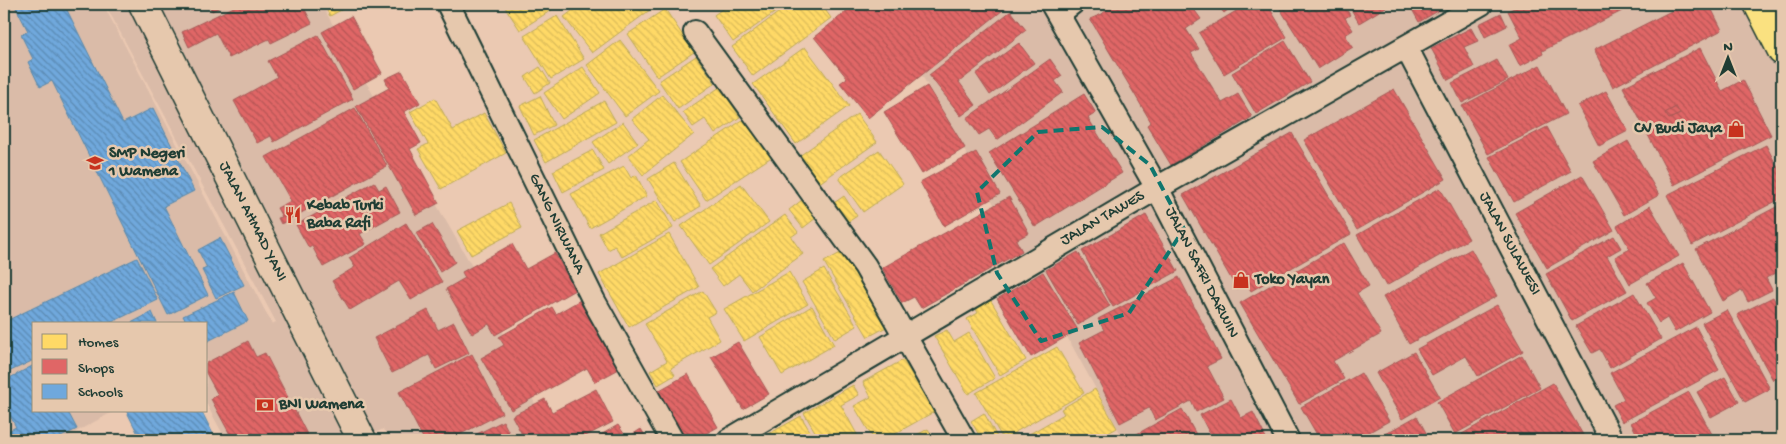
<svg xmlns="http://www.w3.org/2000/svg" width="1786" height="444" font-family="'Gochi Hand',sans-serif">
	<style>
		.built { fill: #dabba8 }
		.homes { fill: url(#homes-back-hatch); stroke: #bcaa57 }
		.shops { fill: url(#shops-back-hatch); stroke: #a65a57; fill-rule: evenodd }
		.schools { fill: url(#schools-back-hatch); stroke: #5788aa }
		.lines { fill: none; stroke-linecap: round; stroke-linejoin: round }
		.lane-casing { stroke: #1f3d34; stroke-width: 15 }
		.street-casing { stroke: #1f3d34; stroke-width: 26 }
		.secondary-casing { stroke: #1f3d34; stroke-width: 31 }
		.highway-casing { stroke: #1f3d34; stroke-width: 31 }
		.lane { stroke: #e6c8ad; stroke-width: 11 }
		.street { stroke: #e6c8ad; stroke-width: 22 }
		.secondary { stroke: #e6c8ad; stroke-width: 28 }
		.highway { stroke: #fae180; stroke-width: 28 }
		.marked { fill: none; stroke: #0f766e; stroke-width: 4; stroke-dasharray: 10 6; stroke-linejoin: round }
		.labels { text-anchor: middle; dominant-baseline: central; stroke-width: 5; stroke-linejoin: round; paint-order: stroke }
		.poi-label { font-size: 16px; font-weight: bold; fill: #1f3d34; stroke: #e6c8ad; text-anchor: start }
		.street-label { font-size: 16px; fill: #1f3d34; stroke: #e6c8ad }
	</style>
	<defs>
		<pattern id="homes-back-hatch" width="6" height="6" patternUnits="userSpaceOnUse" patternTransform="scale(1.25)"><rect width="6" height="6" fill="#ffd966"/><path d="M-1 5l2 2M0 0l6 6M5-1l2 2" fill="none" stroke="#dabb59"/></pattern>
		<pattern id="shops-back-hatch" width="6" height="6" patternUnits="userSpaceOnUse" patternTransform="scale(1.25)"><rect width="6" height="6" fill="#e06666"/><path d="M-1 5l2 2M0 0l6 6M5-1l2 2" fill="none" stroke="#b55555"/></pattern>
		<pattern id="schools-back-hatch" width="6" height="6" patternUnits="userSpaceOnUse" patternTransform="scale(1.25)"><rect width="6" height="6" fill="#6fa8dc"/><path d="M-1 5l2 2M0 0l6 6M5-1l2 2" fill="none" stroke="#5b8ab3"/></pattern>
	</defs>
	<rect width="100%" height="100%" fill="#ebc9b2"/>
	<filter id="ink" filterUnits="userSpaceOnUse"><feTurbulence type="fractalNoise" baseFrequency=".02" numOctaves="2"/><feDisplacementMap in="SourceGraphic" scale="10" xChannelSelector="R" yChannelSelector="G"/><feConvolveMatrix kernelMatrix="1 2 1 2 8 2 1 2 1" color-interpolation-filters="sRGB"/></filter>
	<g filter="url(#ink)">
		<g class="built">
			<path d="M4 4H103L272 324 276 322 105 4H321L481 282 551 440H389L383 429 361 440H226L206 403V323H34V410H116L61 440H4Z"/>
			<path d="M877 4H1746L1782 71V440H1124L957 137 904 44Z"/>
		</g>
		<g class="homes">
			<path d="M323 4H352L330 16Z"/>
			<path d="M503 4H561L520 30Z"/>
			<path d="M581 4H658L592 53 564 17Z"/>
			<path d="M729 4H787L733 42 714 15Z"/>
			<path d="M790 4H821L831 18 753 76 732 47Z"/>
			<path d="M665 9 694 52 657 77 628 34Z"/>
			<path d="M557 16 584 59 551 79 524 36Z"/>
			<path d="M620 40 659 91 625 116 587 65Z"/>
			<path d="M805 47 849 106 796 144 753 84Z"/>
			<path d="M696 56 715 83 678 109 659 81Z"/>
			<path d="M540 67 550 83 535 93 525 77Z"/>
			<path d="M583 67 600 93 562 119 544 93Z"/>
			<path d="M720 87 740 117 715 134 705 119 693 127 683 112Z"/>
			<path d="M662 95 694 134 643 175 628 156 649 139 632 119Z"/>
			<path d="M540 96 554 125 534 135 520 106Z"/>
			<path d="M435 98 453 130 484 113 506 153 441 189 418 149 428 144 410 112Z"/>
			<path d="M604 101 616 122 546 162 534 140Z"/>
			<path d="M857 114 877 142 818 184 798 157Z"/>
			<path d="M747 117 773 156 706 200 680 162Z"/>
			<path d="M623 122 638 143 608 164 593 142Z"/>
			<path d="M593 150 604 170 563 192 553 171Z"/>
			<path d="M879 150 903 184 863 212 839 178Z"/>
			<path d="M674 163 701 206 675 222 648 179Z"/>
			<path d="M624 166 631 178 636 175 647 196 590 228 571 194Z"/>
			<path d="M741 184 769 222 709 265 681 226Z"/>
			<path d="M844 196 857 216 845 224 831 205Z"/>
			<path d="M657 200 673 228 622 257 615 246 608 250 599 233Z"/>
			<path d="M802 200 816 218 803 228 789 210Z"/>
			<path d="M509 203 522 228 471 255 457 231Z"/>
			<path d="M785 215 798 232 791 237 803 254 752 291 739 274 723 286 710 269Z"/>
			<path d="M669 234 699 287 629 327 599 274Z"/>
			<path d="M846 250 890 325 868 337 824 262Z"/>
			<path d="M824 269 857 326 835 339 802 282Z"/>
			<path d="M789 272 808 304 744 341 724 309Z"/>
			<path d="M703 291 716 312 707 317 720 340 671 368 675 375 658 385 650 371 667 361 645 324Z"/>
			<path d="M990 299 1026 360 1000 375 967 319 978 313 975 307Z"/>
			<path d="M812 306 834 345 782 375 760 337Z"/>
			<path d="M947 330 954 342 969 333 995 378 968 394 934 336Z"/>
			<path d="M1057 347 1084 393 1003 439 976 393Z"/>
			<path d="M903 360 925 397 930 395 939 409 884 440H874L854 406 871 397 863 382Z"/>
			<path d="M853 385 859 395 841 405 860 440H820L804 413Z"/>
			<path d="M1095 389 1117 428 1096 440H1019L1064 414 1061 409Z"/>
			<path d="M984 413 998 439 995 440H989L985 432 979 435 971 421Z"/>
			<path d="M801 416 815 440H758Z"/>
			<path d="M928 429 935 440H907Z"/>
		</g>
		<g class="shops">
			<path d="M208 4H226L212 11Z"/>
			<path d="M240 4H302L312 23 271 43 269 39 229 58 216 33 189 47 182 32Z"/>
			<path d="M856 4H1006L1008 6 868 118 840 83 847 78 814 37Z"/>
			<path d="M1114 4H1190L1201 19 1186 29 1199 49 1191 53 1222 103 1238 94 1252 117 1171 165 1147 125 1151 122 1090 19 1102 14Z"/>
			<path d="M1217 4H1235L1224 13Z"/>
			<path d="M1248 4H1267L1287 37 1224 74 1199 33Z"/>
			<path d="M1277 4H1304L1309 11 1321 4H1343L1350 15 1345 18 1353 30 1345 35 1353 47 1318 69Z"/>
			<path d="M1348 4H1391L1359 23Z"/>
			<path d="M1409 4H1450L1419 22Z"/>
			<path d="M1522 4H1636L1542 51 1543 54 1520 66 1509 45 1522 38 1508 11Z"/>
			<path d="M1685 4H1709L1722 30 1613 87 1594 50Z"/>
			<path d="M1011 11 1026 30 959 82 976 105 961 116 929 75Z"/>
			<path d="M1501 13 1507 26 1485 37 1479 24Z"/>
			<path d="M351 16 382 73 353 89 322 32Z"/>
			<path d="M1471 28 1478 41 1464 47 1474 67 1448 80 1431 48Z"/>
			<path d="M318 35 353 99 274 142 271 136 257 143 234 101 277 77 268 61Z"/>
			<path d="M1285 41 1310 82 1256 114 1232 73Z"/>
			<path d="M1019 43 1034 63 990 95 976 74Z"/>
			<path d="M1700 48 1722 91 1743 80 1771 135 1674 185 1623 87ZM1676 107 1680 114 1669 119 1665 113Z"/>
			<path d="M1050 59 1062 76 1055 81 1063 92 997 140 989 129 979 135 967 118Z"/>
			<path d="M1497 60 1508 80 1462 103 1452 83Z"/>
			<path d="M1540 65 1566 114 1488 154 1462 106Z"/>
			<path d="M402 71 420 103 404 112 421 143 410 149 439 203 416 215 356 106 389 88 385 79Z"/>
			<path d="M927 86 965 148 922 174 884 112Z"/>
			<path d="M1394 89 1446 179 1357 230 1304 140Z"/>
			<path d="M1606 91 1628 131 1599 146 1578 106Z"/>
			<path d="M1084 94 1096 113 1088 118 1122 173 1035 227 989 153Z"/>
			<path d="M1676 107 1680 114 1669 119 1665 113Z"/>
			<path d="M355 108 387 166 281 224 278 218 282 217 277 208 291 201 266 157Z"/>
			<path d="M1547 127 1571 171 1514 202 1489 157Z"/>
			<path d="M1292 133 1351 234 1251 291 1247 283 1237 289 1183 195Z"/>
			<path d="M1628 141 1659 195 1624 215 1593 161Z"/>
			<path d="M1766 145 1782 176V198L1692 245 1667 195Z"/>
			<path d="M976 152 1000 194 944 226 920 182Z"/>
			<path d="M1582 175 1614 230 1547 268 1515 213Z"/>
			<path d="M374 182 379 190 386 186 400 212 360 234 366 244 323 267 312 246 309 248 296 225Z"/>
			<path d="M1440 188 1469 239 1386 286 1357 235Z"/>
			<path d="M1009 197 1029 233 1016 240 1022 251 921 308 914 297 902 303 882 268Z"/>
			<path d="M1782 204V270L1766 278 1772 290 1748 302 1742 290 1723 301 1696 249Z"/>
			<path d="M1650 206 1679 256 1630 284 1615 257 1630 249 1617 226Z"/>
			<path d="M1146 215 1178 271 1113 307 1082 251Z"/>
			<path d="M406 223 442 282 411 300 399 281 350 310 332 281 355 267 349 258Z"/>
			<path d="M432 224 455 262 440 272 416 233Z"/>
			<path d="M1614 236 1621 248 1607 256 1627 291 1572 321 1546 274Z"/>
			<path d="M1344 243 1369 286 1357 293 1381 334 1333 361 1344 379 1299 404 1240 303Z"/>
			<path d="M512 244 526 269 555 253 575 290 495 335 489 324 472 334 446 289 465 278 462 272Z"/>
			<path d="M1471 249 1497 296 1409 344 1383 297Z"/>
			<path d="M1078 252 1110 306 1078 325 1046 270Z"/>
			<path d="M1683 263 1710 312 1675 332 1667 318 1659 323 1647 303 1656 298 1647 283Z"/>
			<path d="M1043 272 1078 330 1031 357 997 299Z"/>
			<path d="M1179 277 1221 359 1207 366 1224 398 1196 412 1191 401 1155 420 1149 408 1120 423 1079 343 1104 330 1098 319Z"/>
			<path d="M1634 293 1661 339 1610 368 1600 349 1592 353 1576 326Z"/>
			<path d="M1773 297 1782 314V375L1773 380 1737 315Z"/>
			<path d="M582 299 621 368 595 382 587 368 511 410 481 358 504 345 499 337 552 307 556 314Z"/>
			<path d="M1497 305 1523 351 1478 376 1466 356 1432 375 1417 349Z"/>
			<path d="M428 310 438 330 454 322 469 353 436 369 429 355 392 373 374 338Z"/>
			<path d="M1727 310 1770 389 1745 402 1702 323Z"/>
			<path d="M1696 327 1719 370 1622 422 1613 405 1624 399 1610 373Z"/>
			<path d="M248 341 256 357 265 353 310 440H233L211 399 218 395 206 373V363Z"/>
			<path d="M738 342 769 394 743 409 711 357Z"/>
			<path d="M1414 352 1440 397 1402 419 1376 373Z"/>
			<path d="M472 354 502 413 449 440H424L399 392Z"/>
			<path d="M1522 355 1540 388 1455 434 1437 402Z"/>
			<path d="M1361 373 1389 421 1355 440H1320L1301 407Z"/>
			<path d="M688 374 718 427 694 440H685L658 391Z"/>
			<path d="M1725 377 1739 402 1711 417 1697 392Z"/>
			<path d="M1553 383 1586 440H1466L1462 434Z"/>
			<path d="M596 389 613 422 578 440H525L512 416 545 399 552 412Z"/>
			<path d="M1689 392 1713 436 1704 440H1640L1631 423Z"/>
			<path d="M1231 399 1241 418 1253 412 1267 440H1213L1200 415Z"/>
			<path d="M1182 409 1199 440H1126Z"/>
			<path d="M1417 416 1430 440H1374Z"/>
			<path d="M503 421 513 440H465Z"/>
			<path d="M618 425 627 438 641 429 648 440H592Z"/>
		</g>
		<g class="schools">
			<path d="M14 4H64L123 123 153 108 194 191 164 206 208 295 168 315 52 81 40 87 28 62 33 59 21 35 28 31Z"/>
			<path d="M220 238 244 285 216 298 202 270 207 268 198 250Z"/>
			<path d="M137 258 158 300 110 323H34V360L4 374V322Z"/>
			<path d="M234 292 248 321 206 342V323H187L183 316Z"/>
			<path d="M152 312 157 323H131Z"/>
			<path d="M34 365V410H67L77 429 55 440H7L4 433 16 427 4 404V381Z"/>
			<path d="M126 410H201L216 440H141Z"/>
		</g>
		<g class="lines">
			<g class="lane-casing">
				<path id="lane" d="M1061 19 1080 4"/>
			</g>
			<g class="street-casing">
				<g id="street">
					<path d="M448 4 594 301 672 440"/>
					<path d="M1052 4 1157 188 1288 440"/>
					<path d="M695 32 865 266 964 440"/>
					<path d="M1406 47 1612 440"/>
					<path d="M729 440 1157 188 1481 4"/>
				</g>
			</g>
			<g class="secondary-casing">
				<path id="secondary" d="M143 4 362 440"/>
			</g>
			<g class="highway-casing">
				<path id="highway" d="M1758 4 1782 51"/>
			</g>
			<use href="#lane" class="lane"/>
			<use href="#street" class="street"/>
			<use href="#secondary" class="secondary"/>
			<use href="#highway" class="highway"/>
		</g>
	</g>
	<path class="marked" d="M1102 127 1150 165 1184 229 1129 313 1041 341 997 273 977 192 1038 132Z"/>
	<defs>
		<g id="shop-bare" transform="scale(1.35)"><path d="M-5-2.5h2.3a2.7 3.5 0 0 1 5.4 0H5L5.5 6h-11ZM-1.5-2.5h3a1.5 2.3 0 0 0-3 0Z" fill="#c8321e" stroke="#e6c8ad" stroke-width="2.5" paint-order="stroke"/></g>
		<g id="school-bare" transform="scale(1.35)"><path d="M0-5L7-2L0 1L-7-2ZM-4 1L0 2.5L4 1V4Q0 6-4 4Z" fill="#c8321e" stroke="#e6c8ad" stroke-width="2.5" paint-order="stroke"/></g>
		<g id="restaurant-bare" transform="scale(1.35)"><path d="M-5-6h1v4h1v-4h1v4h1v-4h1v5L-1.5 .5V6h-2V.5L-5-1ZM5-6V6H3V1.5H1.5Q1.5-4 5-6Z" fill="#c8321e" stroke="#e6c8ad" stroke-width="2.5" paint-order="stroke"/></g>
		<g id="bank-bare" transform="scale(1.35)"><path d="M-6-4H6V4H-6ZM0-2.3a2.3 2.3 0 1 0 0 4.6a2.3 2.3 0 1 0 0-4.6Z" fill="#c8321e" stroke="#e6c8ad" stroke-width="2.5" paint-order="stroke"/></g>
	</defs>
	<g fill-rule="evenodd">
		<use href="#shop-bare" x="1736" y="129"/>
		<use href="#school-bare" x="95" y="163"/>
		<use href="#restaurant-bare" x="293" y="215"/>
		<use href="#shop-bare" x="1241" y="280"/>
		<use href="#bank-bare" x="265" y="405"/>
	</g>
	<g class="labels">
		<g class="poi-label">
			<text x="1722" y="129" text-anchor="end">CV Budi Jaya</text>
			<text x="109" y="154">SMP Negeri<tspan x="109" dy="18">1 Wamena</tspan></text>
			<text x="307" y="206">Kebab Turki<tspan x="307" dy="18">Baba Rafi</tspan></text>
			<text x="1255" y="280">Toko Yayan</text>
			<text x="279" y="405">BNI Wamena</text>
		</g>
		<g class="street-label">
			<text transform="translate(1103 219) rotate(-30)">JALAN TAWES</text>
			<text transform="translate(252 222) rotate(63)">JALAN AHMAD YANI</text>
			<text transform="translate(556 224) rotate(64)">GANG NIRWANA</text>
			<text transform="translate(1509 244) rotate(62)">JALAN SULAWESI</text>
			<text transform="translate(1201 273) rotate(63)">JALAN SAFRI DARWIN</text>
		</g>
	</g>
	<rect width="1786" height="444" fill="none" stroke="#e6c8ad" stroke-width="20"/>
	<rect x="10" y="10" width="1766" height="424" fill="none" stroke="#1f3d34" stroke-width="2" filter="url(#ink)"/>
	<rect x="32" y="322" width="175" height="90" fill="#e6c8ad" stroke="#96907d"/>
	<rect x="42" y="334" width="25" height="15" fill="#ffd966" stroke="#96907d"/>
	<text x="78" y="346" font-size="15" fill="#1f3d34">Homes</text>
	<rect x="42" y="359" width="25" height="15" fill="#e06666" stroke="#96907d"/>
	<text x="78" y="372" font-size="15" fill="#1f3d34">Shops</text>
	<rect x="42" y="384" width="25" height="15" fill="#6fa8dc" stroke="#96907d"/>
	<text x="78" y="396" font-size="15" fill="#1f3d34">Schools</text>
	<g transform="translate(1728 58)" stroke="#e6c8ad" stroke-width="4" paint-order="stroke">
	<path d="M0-4L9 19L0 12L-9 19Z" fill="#1f3d34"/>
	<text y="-8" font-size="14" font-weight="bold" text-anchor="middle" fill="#1f3d34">N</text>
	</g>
</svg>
